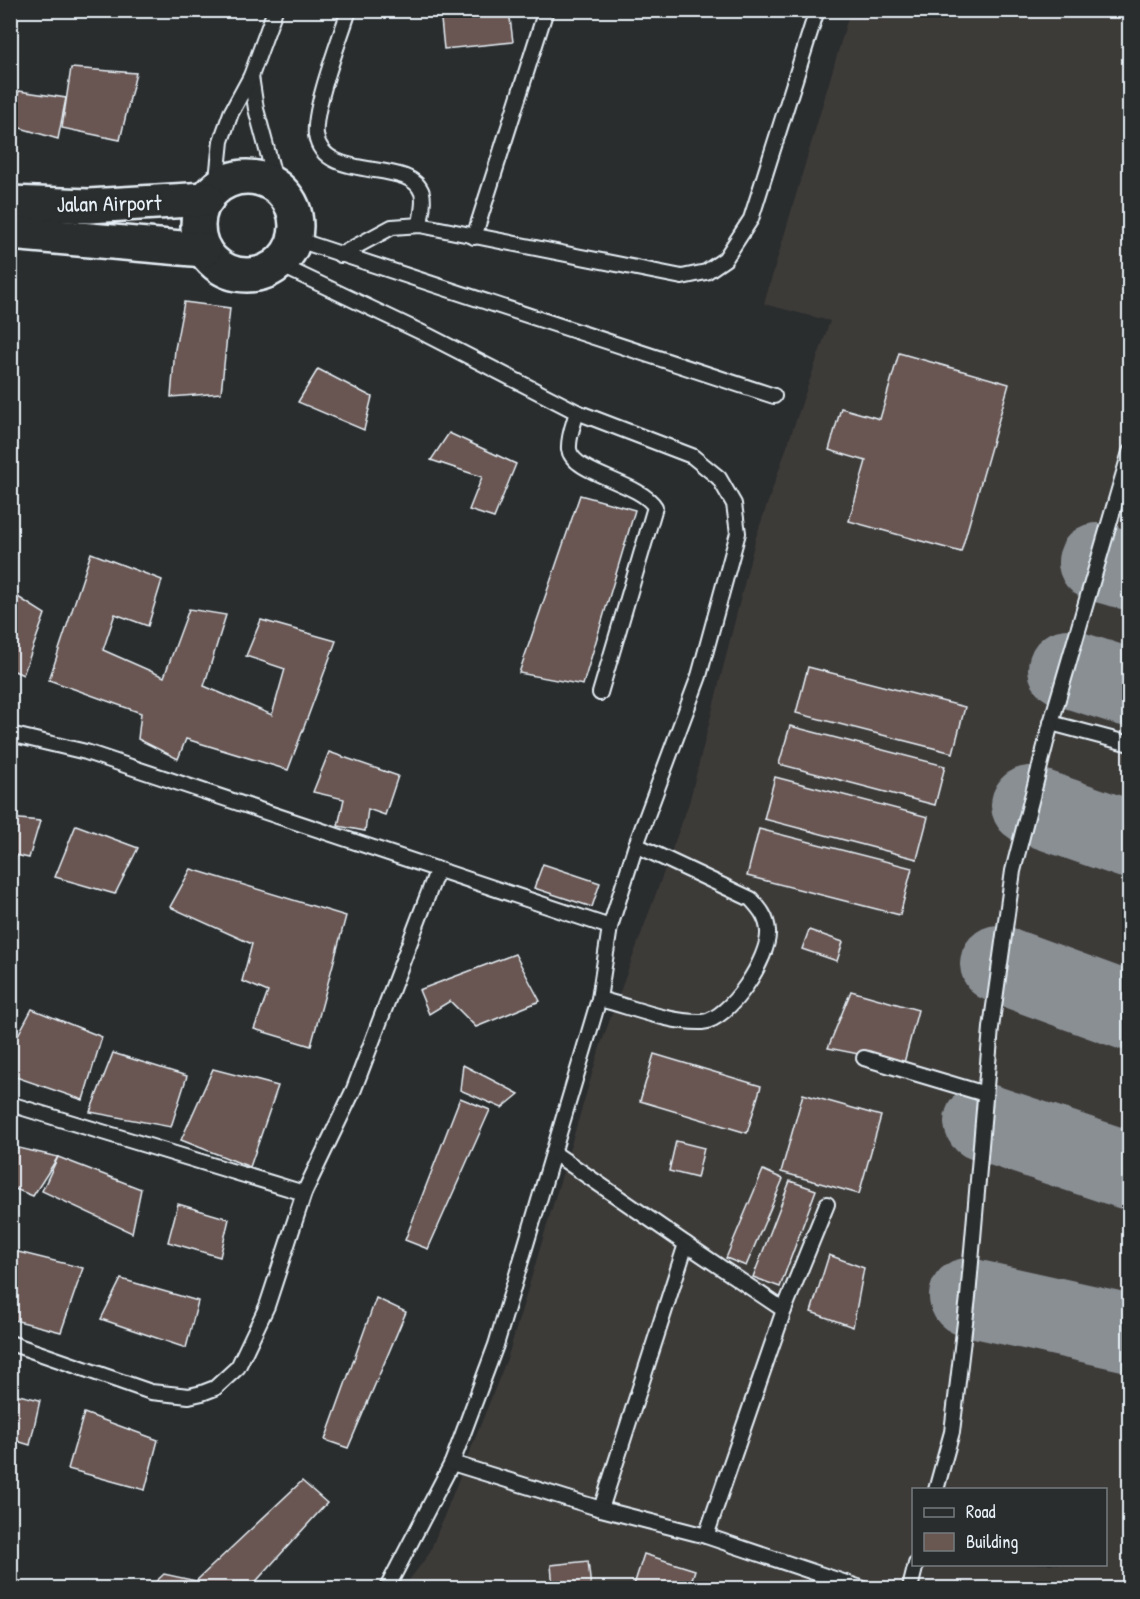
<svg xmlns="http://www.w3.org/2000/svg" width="1140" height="1599" font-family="'Patrick Hand',sans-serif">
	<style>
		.built { fill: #3d3a39; fill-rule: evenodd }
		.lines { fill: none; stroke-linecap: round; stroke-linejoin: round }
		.taxiway { stroke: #898f93; stroke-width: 78 }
		.building { fill: #695752; stroke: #e8f1f8; stroke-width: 1.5 }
		.service-casing { stroke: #e8f1f8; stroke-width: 18 }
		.tertiary-casing { stroke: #e8f1f8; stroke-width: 38 }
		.service { stroke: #2a2d2e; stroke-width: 14 }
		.tertiary { stroke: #2a2d2e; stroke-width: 33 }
		.labels { text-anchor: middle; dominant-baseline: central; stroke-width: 5; stroke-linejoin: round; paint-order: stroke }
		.street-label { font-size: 22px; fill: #e8f1f8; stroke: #2a2d2e }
	</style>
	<rect width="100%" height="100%" fill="#2a2d2e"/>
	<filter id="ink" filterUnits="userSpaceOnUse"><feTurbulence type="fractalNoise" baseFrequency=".0167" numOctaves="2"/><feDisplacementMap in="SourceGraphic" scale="12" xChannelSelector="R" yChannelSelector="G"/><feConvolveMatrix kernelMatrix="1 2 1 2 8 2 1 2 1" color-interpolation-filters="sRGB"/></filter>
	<g filter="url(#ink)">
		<path class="built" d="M850 11H1129V1588H403L429 1554 508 1356 601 1044 689 803 756 537 830 321 764 304ZM914 1490H1106V1564H914Z"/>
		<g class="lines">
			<g class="taxiway">
				<path d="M1097 562 1130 571"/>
				<path d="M1067 668 1130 688"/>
				<path d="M1030 805 1130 840"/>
				<path d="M999 964 1130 1012"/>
				<path d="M983 1122 1130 1171"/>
				<path d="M968 1297 1130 1333"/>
			</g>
		</g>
		<g class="building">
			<path d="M440 10H509L513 42 444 49Z"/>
			<path d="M71 68 136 73 120 140 62 128Z"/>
			<path d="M19 91 66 98 58 139 10 125V113Z"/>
			<path d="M184 302 230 308 221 393 171 397 175 349Z"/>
			<path d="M899 353 1009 384 961 552 849 521 866 461 829 450 841 408 880 419Z"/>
			<path d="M318 369 372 397 364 430 298 402Z"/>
			<path d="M449 433 516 464 494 518 469 510 482 477 431 460Z"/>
			<path d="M580 495 635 510 583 685 519 673Z"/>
			<path d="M91 553 162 580 148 626 115 614 103 650 164 677 189 609 226 615 204 686 272 715 285 669 246 656 261 620 336 641 288 770 186 739 178 759 138 739 141 713 49 680Z"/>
			<path d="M10 592 45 614 23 675 10 669Z"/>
			<path d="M808 667 965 707 953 753 796 713Z"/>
			<path d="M790 726 945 766 935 805 779 764Z"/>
			<path d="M329 752 398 776 385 815 368 809 365 831 338 826 344 799 313 792Z"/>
			<path d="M775 777 928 817 917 859 764 819Z"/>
			<path d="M10 818 40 821 29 858 10 854Z"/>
			<path d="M76 825 138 848 115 894 55 877Z"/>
			<path d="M759 829 912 868 900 915 747 876Z"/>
			<path d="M543 864 600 883 592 907 534 888Z"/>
			<path d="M191 869 346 916 311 1046 254 1029 268 992 242 981 252 944 170 907Z"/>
			<path d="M809 930 843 942 837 961 802 949Z"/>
			<path d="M515 954 540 1001 476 1027 450 1001 429 1014 419 990Z"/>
			<path d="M851 991 918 1010 904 1063 828 1048Z"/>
			<path d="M32 1009 102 1037 83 1100 10 1075V1050Z"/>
			<path d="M113 1053 187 1076 171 1127 90 1112Z"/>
			<path d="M654 1054 761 1086 747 1133 640 1101Z"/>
			<path d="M463 1065 519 1094 502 1108 460 1090Z"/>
			<path d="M213 1069 278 1086 250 1167 181 1140Z"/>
			<path d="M803 1094 881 1116 859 1194 781 1172Z"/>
			<path d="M460 1098 490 1110 428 1249 405 1240Z"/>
			<path d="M676 1141 704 1148 697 1178 669 1171Z"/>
			<path d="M10 1146 58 1157 33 1196 10 1187Z"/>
			<path d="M58 1157 141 1189 132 1233 42 1191Z"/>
			<path d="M763 1170 783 1179 746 1266 726 1258Z"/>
			<path d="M790 1181 816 1190 780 1287 753 1277Z"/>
			<path d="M178 1204 229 1219 220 1257 168 1242Z"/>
			<path d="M10 1250 83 1268 61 1332 10 1319Z"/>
			<path d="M829 1255 864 1268 853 1327 811 1312Z"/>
			<path d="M121 1279 198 1301 186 1348 101 1319Z"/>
			<path d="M376 1298 406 1312 348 1448 325 1440Z"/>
			<path d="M10 1393 40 1400 30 1445 10 1439Z"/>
			<path d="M84 1413 158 1440 145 1490 68 1469Z"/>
			<path d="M302 1481 327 1503 250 1588H149L164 1574 196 1581Z"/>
			<path d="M644 1554 695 1570 689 1588H633Z"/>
			<path d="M588 1561 591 1588H553L551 1565Z"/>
		</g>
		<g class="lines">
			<g class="service-casing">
				<g id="service">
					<path d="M349 10C340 39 313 108 316 135 323 184 411 157 422 193 425 202 421 215 420 225"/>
					<path d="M251 76 256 109 277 187"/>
					<path d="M216 189 221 141 231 113 251 76 275 10"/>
					<path d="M474 237 546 10"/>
					<path d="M295 239 774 396"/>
					<path d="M340 255 392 227 420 225 682 277 706 272 725 259 751 219 817 10"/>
					<path d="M278 264 427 335 577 412 692 456 719 478 734 504 738 533 699 676 636 845 610 927 599 999 496 1345 452 1463 387 1588"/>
					<path d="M577 412C574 423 568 437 569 449 572 474 640 482 655 507L600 693"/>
					<path d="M1130 452 1051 723 1130 744"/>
					<path d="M10 734 86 752 610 927"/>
					<path d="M599 999C632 1007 668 1023 702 1022 730 1020 770 957 768 931 767 917 760 909 751 899L636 845"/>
					<path d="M864 1058 985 1094"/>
					<path d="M10 1104 304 1193"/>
					<path d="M554 1153 686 1244 601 1509"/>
					<path d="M686 1244 784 1310 706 1536"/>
					<path d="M784 1310 827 1204"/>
					<path d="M10 1343 151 1392 189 1396 202 1393 215 1388 238 1367 267 1306 304 1193 354 1089 437 871"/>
					<path d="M452 1463 601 1509 706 1536 861 1588"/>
					<path d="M936 1490 952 1432 968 1297 991 1028 1013 871 1051 723"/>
					<path d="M910 1588 916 1564"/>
				</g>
			</g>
			<g class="tertiary-casing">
				<g id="tertiary">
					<circle cx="247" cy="226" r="49"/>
					<path d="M10 203 89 206 207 199"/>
					<path d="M10 233 204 250"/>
				</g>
			</g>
			<use href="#service" class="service"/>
			<use href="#tertiary" class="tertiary"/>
		</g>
	</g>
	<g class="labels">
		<g class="street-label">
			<text transform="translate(109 203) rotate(-1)">Jalan Airport</text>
		</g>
	</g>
	<rect width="1140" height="1599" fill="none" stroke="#2a2d2e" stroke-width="36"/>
	<rect x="18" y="18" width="1104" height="1563" fill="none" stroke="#e8f1f8" stroke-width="2" filter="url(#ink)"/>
	<rect x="912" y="1488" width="195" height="78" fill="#2a2d2e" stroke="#767b7f" stroke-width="1.5"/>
	<rect x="924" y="1508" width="30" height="9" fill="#2a2d2e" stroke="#767b7f" stroke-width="1.5"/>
	<text x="966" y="1518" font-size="18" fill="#e8f1f8">Road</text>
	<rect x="924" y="1533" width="30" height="18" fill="#695752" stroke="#767b7f" stroke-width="1.5"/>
	<text x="966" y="1548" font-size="18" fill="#e8f1f8">Building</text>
</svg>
